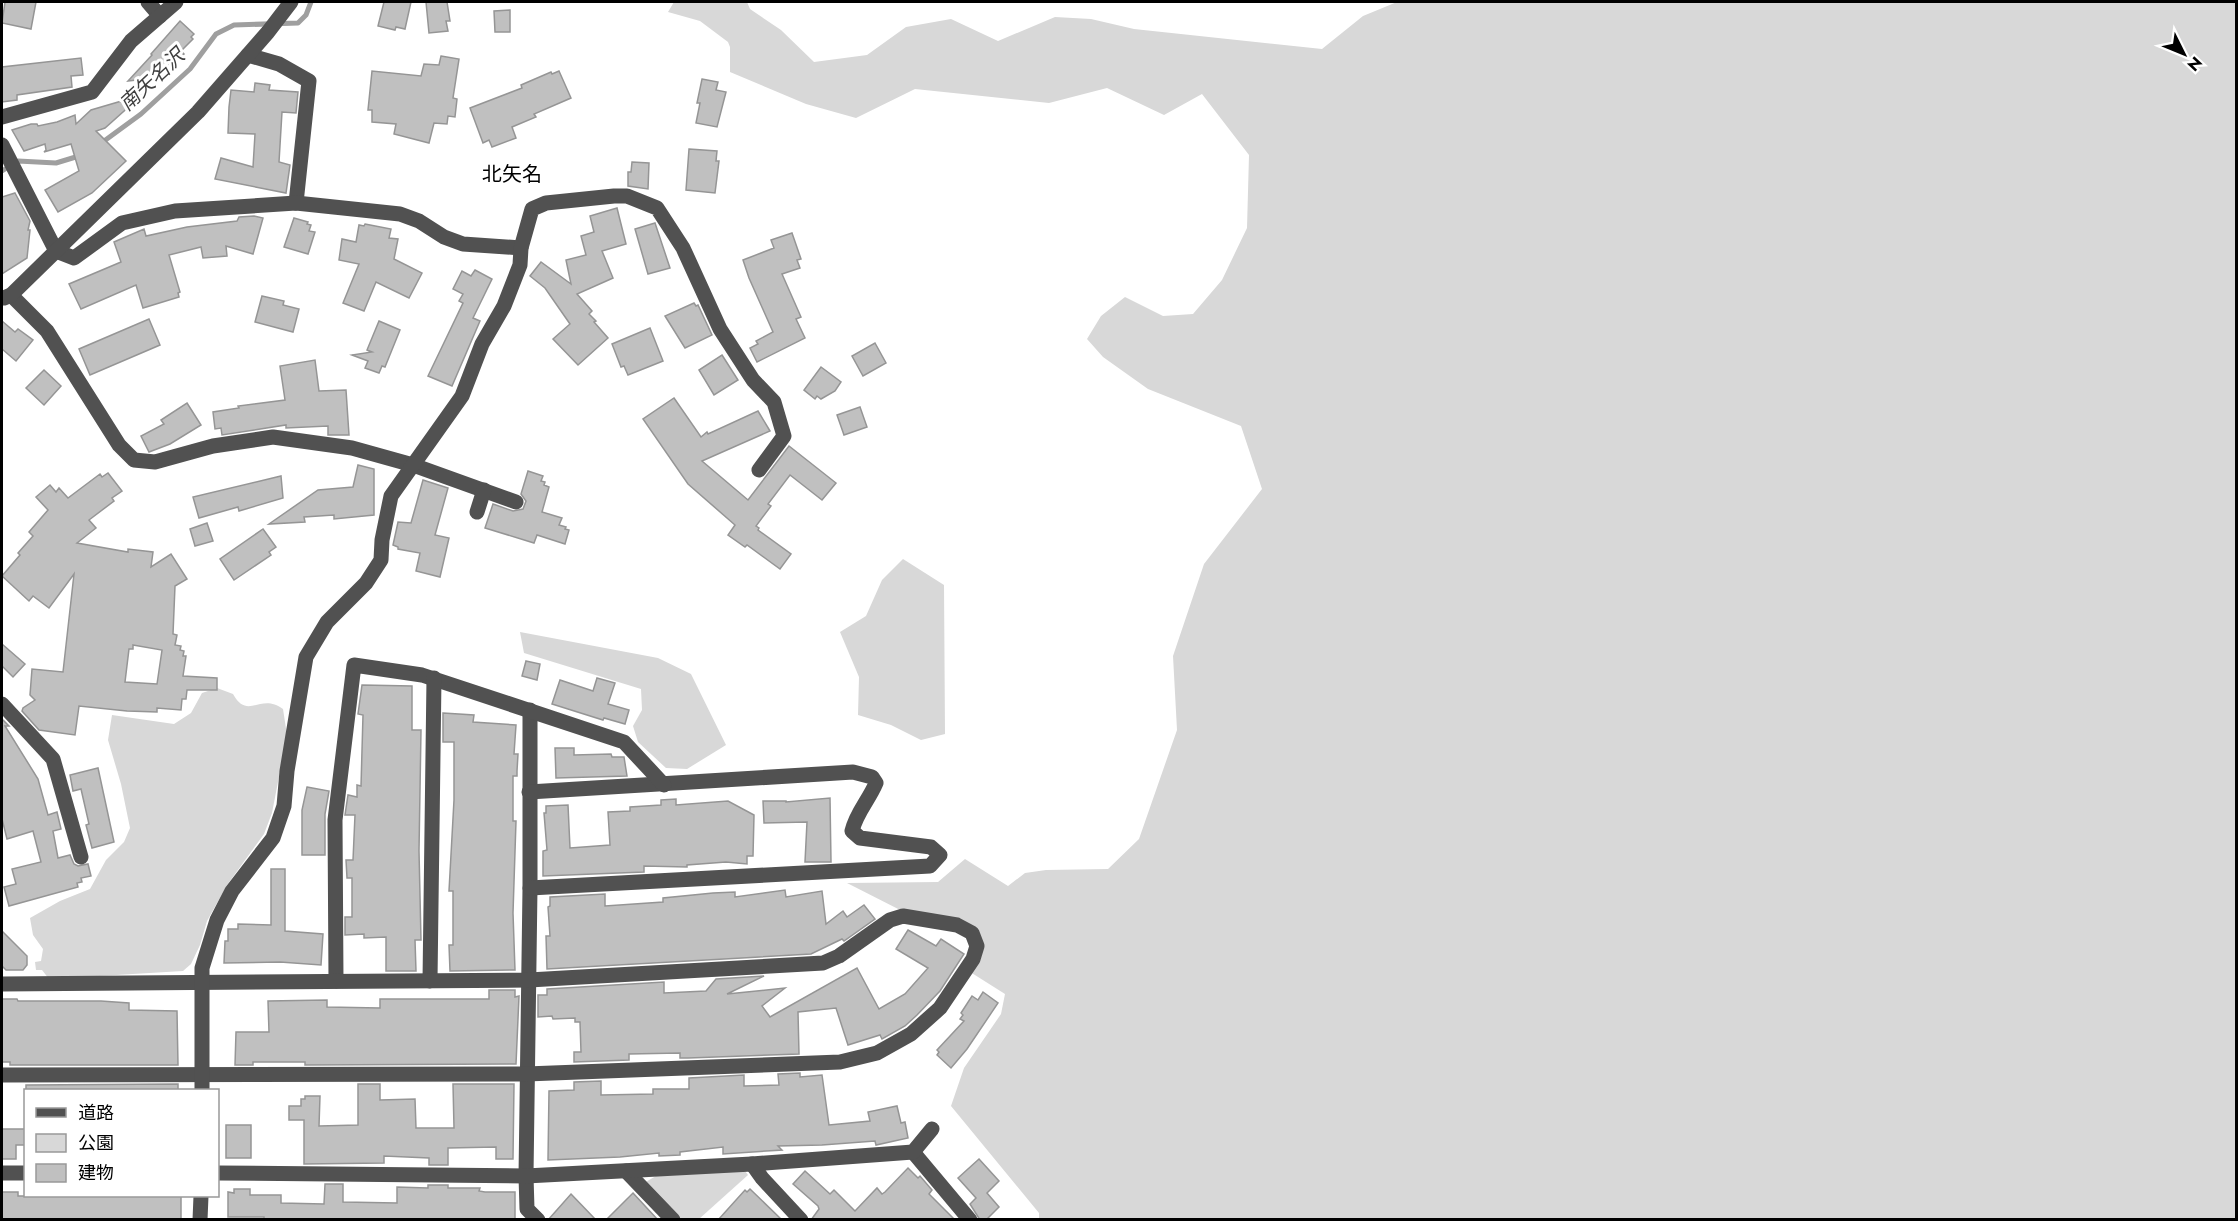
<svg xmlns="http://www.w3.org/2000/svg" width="2238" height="1221" font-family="Jost,'Noto Sans JP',sans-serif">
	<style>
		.green { fill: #d8d8d8 }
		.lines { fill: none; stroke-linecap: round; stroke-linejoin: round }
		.stream { stroke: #9f9f9f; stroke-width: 5 }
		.building { fill: #c0c0c0; stroke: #959595; stroke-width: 1.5; fill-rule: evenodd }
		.minor { stroke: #515151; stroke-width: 15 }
		.labels { text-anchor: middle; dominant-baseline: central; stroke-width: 6; stroke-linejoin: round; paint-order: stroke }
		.water-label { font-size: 20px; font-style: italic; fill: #404040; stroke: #fff }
		.neighbourhood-label { font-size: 20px; fill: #000; stroke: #fff }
	</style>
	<rect width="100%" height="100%" fill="#fff"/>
	<g class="green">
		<path d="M674 2H747L750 9 781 30 814 62 867 55 906 27 951 19 998 41 1055 17 1091 19 1134 29 1322 49 1363 16 1397 2H2236V1219H1039V1213L951 1106 964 1068 1001 1014 1005 994 967 970 972 936 908 914 847 883 938 882 965 859 1008 886 1025 873 1046 870 1108 869 1139 839 1177 730 1173 656 1204 564 1262 489 1241 426 1148 389 1103 357 1087 339 1101 316 1125 297 1163 316 1193 314 1222 280 1247 228 1249 155 1202 94 1164 115 1107 88 1049 103 915 89 856 118 806 104 730 72V47L728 42 700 21 668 12Z"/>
		<path d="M903 559 944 585 945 734 921 740 891 725 858 715 859 677 840 632 866 616 882 580Z"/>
		<path d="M520 632 658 658 691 674 726 745 687 769 666 768 638 742 633 726 642 710 641 689 524 653Z"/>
		<path d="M217 688 233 694C248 721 260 692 283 709L287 735 272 813 264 834 227 885 207 921 200 945 191 964 183 971 49 979 42 970H36L35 962 41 961 43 949 33 935 30 918 60 901 90 889 106 860 124 842 130 828 121 784 108 740 112 715 174 724 191 713 202 693Z"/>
		<path d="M745 1171 748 1175 699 1219H680L644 1183 656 1176Z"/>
	</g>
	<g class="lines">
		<g class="stream">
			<path d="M100 144 141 114 190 69 216 34 234 25 298 23 306 15 311 2"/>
			<path d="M2 171 18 161 56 163 79 156"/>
		</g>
	</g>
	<g class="building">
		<path d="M5 2H36L31 29 2 23Z"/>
		<path d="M384 2H411L405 29 396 27 395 30 378 26Z"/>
		<path d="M426 2H447L450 21H446L448 31 429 33Z"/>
		<path d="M510 10V32H495L494 11Z"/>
		<path d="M180 21 194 34 191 37 193 39 181 51 184 54 162 77 128 81 152 55 151 54Z"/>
		<path d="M441 56 459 59 453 98 457 99 455 117 448 116 447 124 434 123 429 143 394 134 396 124 372 122V110H368L372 71 421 76 424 64 439 65Z"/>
		<path d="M81 58 83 75 71 76 72 87 17 95V100L2 102V67Z"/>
		<path d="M559 71 571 98 534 114 536 117 512 127 516 138 492 147 489 140 483 143 470 108 522 88 521 85 551 72 552 74Z"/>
		<path d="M702 79 718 82 716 90 726 92 717 127 696 123 700 103H697Z"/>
		<path d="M255 83 270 85 269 90 298 92 296 113 282 112 279 162 290 165 286 193 215 179 221 158 253 167 255 134 228 133 229 107 231 90 254 92Z"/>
		<path d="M142 95 105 128 96 131 126 161 92 193 58 212 45 190 79 171 71 144 44 152 46 150 45 144 24 151 12 130 31 124H37L38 126 57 122 75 115 76 124 91 110Z"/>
		<path d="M689 149 717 151 716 161H719L715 193 686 190Z"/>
		<path d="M632 162 649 163 648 189 628 186V172H631Z"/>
		<path d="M15 193 30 221 28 230H30L27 258 2 274V197Z"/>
		<path d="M617 208 626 244 602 251 613 278 577 294 592 311 589 314 596 321 594 322 608 338 578 365 553 339 570 324 545 288 530 276 541 262 571 284 566 260 586 255 581 236 594 232 590 216Z"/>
		<path d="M254 216 263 218 253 254 226 246 227 256 203 258 201 247 169 255 180 292 178 293 179 297 143 308 136 285 81 309 69 284 121 262 114 242 144 229 146 236 187 227 237 221 239 217Z"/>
		<path d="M294 218 308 222 307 224 311 225 309 231 315 232 308 254 284 247Z"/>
		<path d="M655 223 670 268 648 274 635 229Z"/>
		<path d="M365 224 391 229 389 238 398 239 394 259 422 273 409 298 376 282 364 311 343 303 359 264 339 260 342 239 356 242 359 225 364 226Z"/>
		<path d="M792 233 801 259 797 260 800 268 782 274 801 317 796 319 805 338 757 362 750 348 758 344 756 341 773 332 749 278 743 260 774 248 771 240Z"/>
		<path d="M475 270 492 279 473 318 480 321 452 386 428 376 463 303 459 301 463 294 453 289 462 271 471 276Z"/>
		<path d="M262 296 284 301 283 305 299 309 293 332 255 322Z"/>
		<path d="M694 303 696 306 698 305 712 335 685 348 665 316Z"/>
		<path d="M149 319 160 345 90 375 79 349Z"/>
		<path d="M2 321 15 332 18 329 33 340 16 361 2 349Z"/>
		<path d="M379 321 400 330 385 367 382 366 379 373 365 368 368 361 352 355 372 352 367 350Z"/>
		<path d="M650 328 663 361 628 375 624 366 621 367 612 344Z"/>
		<path d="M875 343 886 363 863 376 852 356Z"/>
		<path d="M722 355 738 380 714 395 699 370Z"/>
		<path d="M315 360 319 391 346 390 349 435H328V426L286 428V425L222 435 221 428 215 429 213 412 239 408 238 406 285 400 280 366Z"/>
		<path d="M821 367 841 382 835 391 821 399 817 396 815 399 804 390Z"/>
		<path d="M44 370 61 386 44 405 26 388Z"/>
		<path d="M674 398 701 437 707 432 708 434 758 411 770 431 702 461 748 500 789 446 836 483 822 500 790 475 768 504 771 506 756 526 759 528 758 530 791 554 780 569 747 545 745 547 728 535 735 525 688 484 643 419Z"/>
		<path d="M187 403 201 425 170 444 149 452 141 436 164 424 161 420Z"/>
		<path d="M860 407 867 427 844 435 837 415Z"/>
		<path d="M358 465 374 469V515L334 519V515L304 517 305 522 269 524 318 490 353 487Z"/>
		<path d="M528 471 543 476 541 481 545 482 544 485 549 487 542 512 562 518 559 525 566 527 565 529 569 530 565 544 537 535 534 543 485 528 493 504 513 511 523 509 526 501 521 494Z"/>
		<path d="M108 473 122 491 112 498 114 501 89 520 96 528 77 543 128 552V549L153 552 151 567 171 554 187 579 175 586 173 634 177 635 175 645 181 646 180 650 184 651 183 656H186L183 676 217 678V690H187L186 699H182L181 710 157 708V712L127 711 79 706 75 735 39 730 22 711 23 708 35 700 30 695 32 669 63 672 74 574 49 608 33 596 29 601 2 576 20 555 18 553 33 536 29 532 48 510 36 497 50 485 56 492 59 488 68 498 100 474 102 477ZM133 645 162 650 157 684 125 682 129 649H133Z"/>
		<path d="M281 476 283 498 239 511 238 507 199 518 193 497Z"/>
		<path d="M423 480 448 488 435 535 449 538 440 577 416 571 420 553 398 549V547L393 545 398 522 411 523Z"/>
		<path d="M207 523 213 541 195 546 190 529Z"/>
		<path d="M263 529 276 547 269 552 271 555 234 580 220 559Z"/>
		<path d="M2 644 25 664 13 677 2 666Z"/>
		<path d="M526 661 540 664 537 680 522 676Z"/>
		<path d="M597 678 615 683 608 704 629 710 625 724 604 718 603 720 552 704 560 680 593 691Z"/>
		<path d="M362 685 412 686V730H421L419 851 421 940H415L416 971H386V937L364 938V934L345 935V917H352V878H347L346 860H353L355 815H345L348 795 357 797V785L361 786 363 715 358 714Z"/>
		<path d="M443 713 474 715 473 722 516 725 514 754H518L517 771V776H513V821H516L513 913 515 970 450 971 449 945H453V891H449L454 800V742H443Z"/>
		<path d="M2 719 9 726H5L38 779 48 815 57 812 61 829 53 831 58 858 70 855 74 864 78 866 88 864 91 876 81 878 82 882 77 883 78 887 9 906 4 887 16 884 12 869 41 862 33 831 7 839 2 819Z"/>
		<path d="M555 748H574V755L611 754 612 757H624L627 776 556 778Z"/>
		<path d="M98 768 114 842 92 848 86 825 89 824 81 789 73 791 70 775Z"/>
		<path d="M307 787 329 791 325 814V855H302V810Z"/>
		<path d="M830 798 831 862H805L807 822 764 823 763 801H786V802Z"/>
		<path d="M676 799V805L728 801 754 815 753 856H747V864L726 862 687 865V867L644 866V872L543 876V851L547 850 544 813H546V806L568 805 570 848 610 845 608 812 630 811V807L661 805V800Z"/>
		<path d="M271 869H285V931L323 934 321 965 280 962 224 963 225 941H228V929H238V924L271 925Z"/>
		<path d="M785 890 786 897 822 891 826 924 843 911 847 917 864 905 875 919 844 941 842 939 811 954 547 969 546 936H550L548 907 550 906V897L605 894V906L663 902V898L713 893 735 892V897Z"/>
		<path d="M908 930 936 946 941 939 964 954 940 991 917 1015 905 1026 882 1039 880 1035 848 1045 836 1008 798 1012 799 1054 688 1058H680V1053L629 1054V1060L574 1062V1052H581L580 1022H575V1018L553 1019 552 1016 538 1017V995H547V989L664 982V993L706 991 716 979 764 976 727 994 785 988 762 1006 770 1017 857 968 879 1009 905 994 928 968 896 949Z"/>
		<path d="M2 931 27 956V965L23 970H6L2 966Z"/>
		<path d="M489 990H515V997L519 996 516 1064 305 1065V1062H253V1065H235L236 1032H269L268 1001 327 1000V1007L380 1008V999H489Z"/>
		<path d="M983 992 998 1003 967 1049 951 1068 937 1055 939 1052 937 1050 964 1021 960 1019 963 1015 961 1013 972 996 978 1000Z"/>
		<path d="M2 999H17L18 1001H101L129 1003V1010L177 1011 178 1065H10V1062H2Z"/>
		<path d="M800 1073V1077L822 1075 829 1125 870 1121 868 1112 897 1106 901 1123 905 1122 908 1138 876 1145 875 1141 822 1145 778 1146 782 1150 723 1154V1147L680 1152V1155L659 1156V1153L620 1157 548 1160 549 1091 574 1090V1082L601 1081V1095L653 1094V1089H689V1078L744 1075V1086L779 1085 778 1074Z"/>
		<path d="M178 1084V1090H26V1085Z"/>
		<path d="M358 1084H380V1100L415 1099 416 1128H454L453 1084H514L513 1159H496V1147L448 1148V1165H429V1158L384 1156V1163L304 1164V1120H289V1106H301V1099H305V1096H320L319 1126 358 1125Z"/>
		<rect x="226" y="1125" width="25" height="33"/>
		<path d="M2 1129H26V1145H16V1159H2Z"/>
		<path d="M979 1159 999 1181 987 1193 999 1207 986 1220H980L970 1204 976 1198 958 1178Z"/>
		<path d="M908 1168 918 1178 920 1176 932 1190 929 1194 955 1220H811L819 1209 818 1206 793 1184 805 1171 830 1194 834 1190 855 1211 877 1188 882 1194 885 1192Z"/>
		<path d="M325 1184H343V1202L397 1203V1187L428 1188V1185H448V1188H480L479 1191 485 1192H515V1220H264V1217H228V1192L234 1193V1189H250V1195H281V1203L324 1204Z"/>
		<path d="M750 1189 782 1220H718L745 1190 747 1192Z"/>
		<path d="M2 1192H18V1196H181V1220L2 1219Z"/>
		<path d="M633 1193 658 1220H606Z"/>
		<path d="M571 1194 596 1220H548Z"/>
	</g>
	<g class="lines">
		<g class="minor">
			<path d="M148 2 160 16"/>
			<path d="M248 55 279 64 309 81 296 203"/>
			<path d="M2 117 92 92 131 41 176 2"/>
			<path d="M2 145 56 251 74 258 122 223 175 211 296 203 400 214 419 221 444 237 463 244 521 248"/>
			<path d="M11 295 47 331 119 445 134 460 155 462 213 446 273 437 352 448 413 465 516 502"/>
			<path d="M4 298 11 295 198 112 268 32 291 2"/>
			<path d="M477 512 484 490"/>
			<path d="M2 704 53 759 81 857"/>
			<path d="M530 710V888L526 1176 527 1209 538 1220"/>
			<path d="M529 792 853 772 872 777 876 783C869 800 856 813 852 831L860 838 931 847 940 855 930 866 530 888"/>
			<path d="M336 981 335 820 354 665 422 675 624 742 664 785"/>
			<path d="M430 981 434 678"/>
			<path d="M2 984 529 980 823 963 839 956 890 920 903 916 957 925 972 933 977 946 973 959 940 1008 911 1034 877 1053 840 1062 526 1074 2 1075"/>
			<path d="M202 1090V968L217 920 232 891 273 838 284 806 287 771 306 657 327 622 366 583 381 560 382 540 391 496 462 396 482 344 504 306 520 265 521 248 532 209 546 203 614 196H627L657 208 683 248 720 329 753 380 774 402 784 436 759 470"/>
			<path d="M913 1152 970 1220"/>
			<path d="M752 1164 762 1178 801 1220"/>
			<path d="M626 1171 673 1220"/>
			<path d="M2 1173H26"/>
			<path d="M218 1173 526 1176 752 1164 913 1152 932 1129"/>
			<path d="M200 1220 201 1196"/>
		</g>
	</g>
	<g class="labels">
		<g class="water-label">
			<text transform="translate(152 80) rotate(-43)">南矢名沢</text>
		</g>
		<g class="neighbourhood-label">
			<text x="512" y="174">北矢名</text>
		</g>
	</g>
	<rect width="2238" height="1221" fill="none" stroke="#000000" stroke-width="6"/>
	<rect x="24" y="1089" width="195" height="108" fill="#ffffff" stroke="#999999" stroke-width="1.5"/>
	<rect x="36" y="1108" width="30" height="9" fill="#515151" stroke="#999999" stroke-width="1.5"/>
	<text x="78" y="1119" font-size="18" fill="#000000">道路</text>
	<rect x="36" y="1134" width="30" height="18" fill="#d8d8d8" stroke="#999999" stroke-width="1.5"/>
	<text x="78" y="1149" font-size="18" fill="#000000">公園</text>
	<rect x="36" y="1164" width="30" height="18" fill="#c0c0c0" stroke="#999999" stroke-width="1.5"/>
	<text x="78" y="1179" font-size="18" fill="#000000">建物</text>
	<g transform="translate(2184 54) rotate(133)" stroke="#ffffff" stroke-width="4.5" paint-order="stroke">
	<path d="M0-4.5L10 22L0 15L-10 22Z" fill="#000000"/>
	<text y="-9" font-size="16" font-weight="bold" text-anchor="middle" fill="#000000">N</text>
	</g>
</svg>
